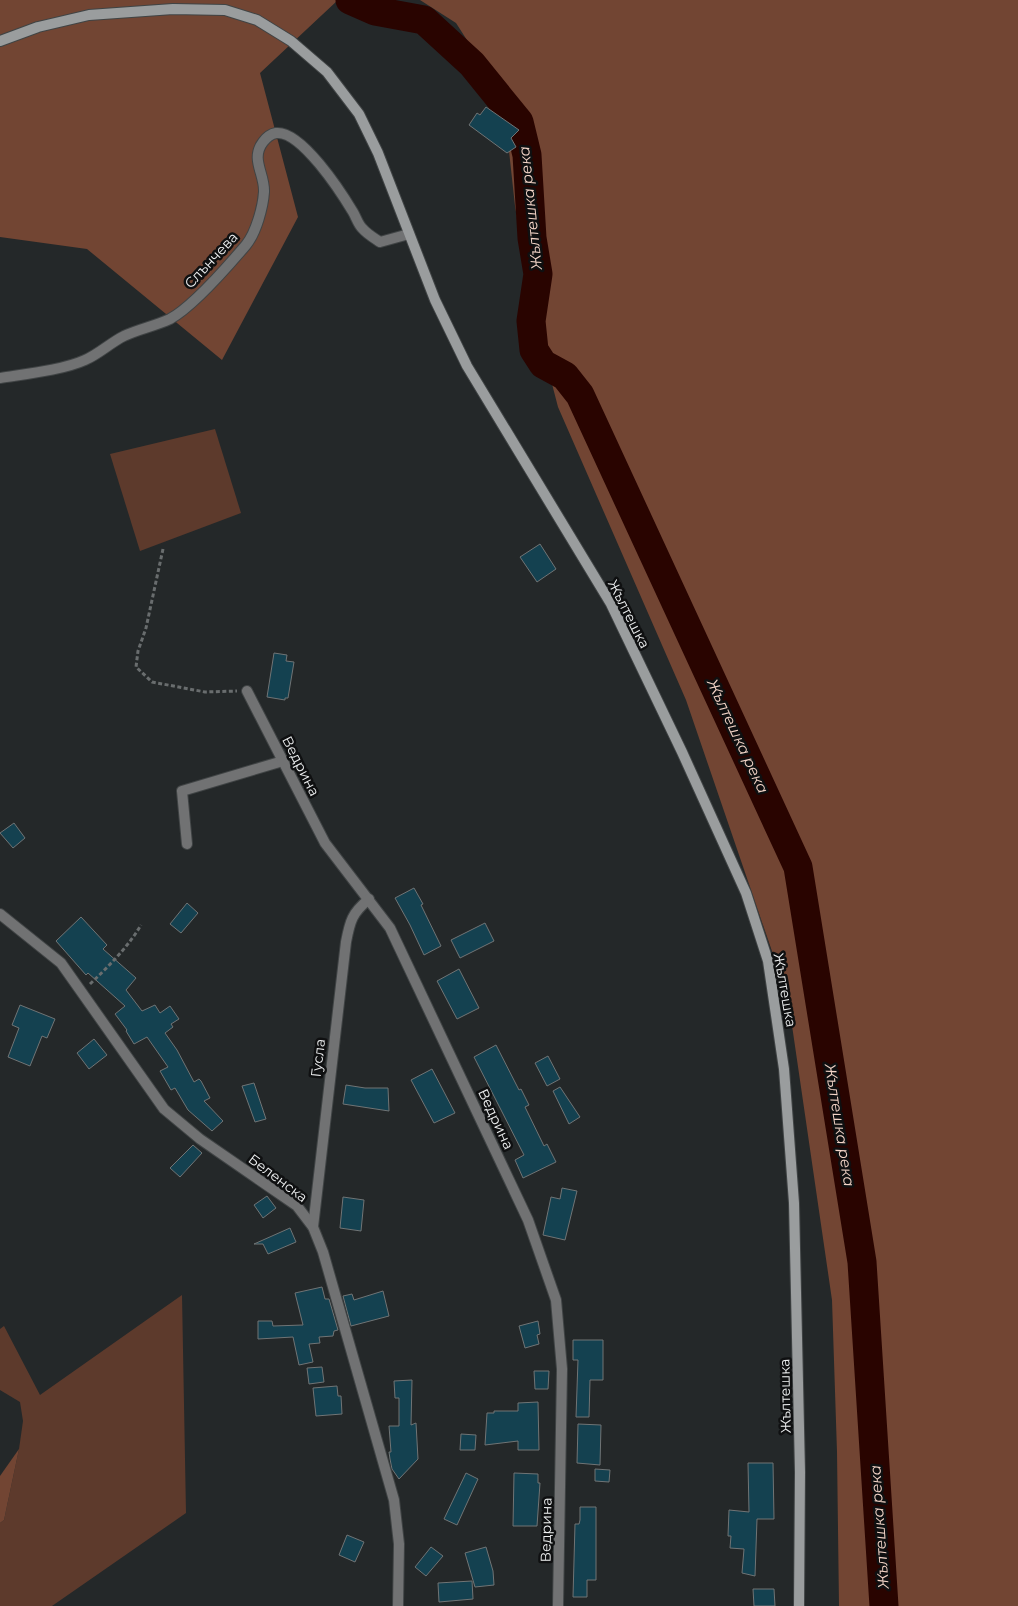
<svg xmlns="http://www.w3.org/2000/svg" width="1018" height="1606" font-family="Montserrat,sans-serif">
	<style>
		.green { fill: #5d3a2c }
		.forest { fill: #724533 }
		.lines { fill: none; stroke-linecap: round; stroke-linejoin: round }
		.river { stroke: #290400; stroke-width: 29 }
		.building { fill: #144150; stroke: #707475 }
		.lane-casing { stroke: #404445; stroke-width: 12 }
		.street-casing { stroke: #404445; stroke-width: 12 }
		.secondary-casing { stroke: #404445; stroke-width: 12 }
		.path { stroke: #696d6e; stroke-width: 3; stroke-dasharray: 4 2.5; stroke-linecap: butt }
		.lane { stroke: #717273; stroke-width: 10 }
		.street { stroke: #717273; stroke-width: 10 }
		.secondary { stroke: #9a9d9e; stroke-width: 10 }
		.labels { text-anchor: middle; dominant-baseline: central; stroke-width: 5; stroke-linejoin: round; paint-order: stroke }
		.street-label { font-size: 14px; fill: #eff1f2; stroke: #0f1011 }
		.water-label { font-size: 15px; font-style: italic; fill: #f4d5c8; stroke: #0f1011 }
	</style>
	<rect width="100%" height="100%" fill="#242829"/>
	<g class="green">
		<path d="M215 429 241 513 140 551 110 454Z"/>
		<path d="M182 1295 186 1513 52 1606H0V1523L4 1520 19 1449 23 1421 20 1402 0 1390V1329L4 1326 40 1395Z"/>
	</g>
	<g class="forest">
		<path d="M0 0H338L260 73 298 217 222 360 87 249 0 237Z"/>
		<path d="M420 0H1018V1606H839L837 1452 832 1300 788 998 686 700 558 407 533 311 515 206 503 96 456 23Z"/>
		<path d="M19 1449 4 1520 0 1523V1476Z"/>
	</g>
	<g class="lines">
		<path class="river" d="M350 0 375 11 424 20 472 64 519 122 527 155 532 238 538 274 531 321 534 350 543 364 565 376 580 395 798 867 862 1262 884 1606"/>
	</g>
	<g class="building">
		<path d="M486 107 519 130 511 138 516 147 507 153 469 125 477 113 480 115Z"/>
		<path d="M540 544 556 569 537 582 520 557Z"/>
		<path d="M274 653 287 655 286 661 294 662 288 698H285V700L267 697Z"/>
		<path d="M14 823 25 838 13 848 0 833Z"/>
		<path d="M414 888 423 904 421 905 441 946 424 955 410 925 395 898Z"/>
		<path d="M187 903 198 913 181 933 170 924Z"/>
		<path d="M81 917 107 945 103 949 136 978 126 990 142 1011 155 1005 160 1013 170 1006 179 1019 171 1024 173 1027 165 1033 177 1050 194 1082 199 1079 201 1081 210 1098 204 1101 223 1121 212 1131 188 1110 175 1088 171 1090 160 1071 168 1067 147 1037 134 1044 126 1031 127 1030 115 1014 125 1006 88 973 86 975 56 941Z"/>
		<path d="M485 923 494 941 460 958 451 940Z"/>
		<path d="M459 969 479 1008 457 1019 437 981Z"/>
		<path d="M20 1005 55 1019 47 1038 42 1036 30 1066 8 1057 19 1028 12 1025Z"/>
		<path d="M94 1039 107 1055 89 1069 77 1053Z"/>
		<path d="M496 1045 519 1090 521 1089 529 1105 525 1107 544 1146 547 1144 556 1162 523 1178 515 1160 524 1155 474 1057Z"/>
		<path d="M548 1056 560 1079 547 1086 535 1063Z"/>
		<path d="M432 1069 455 1113 434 1123 411 1080Z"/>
		<path d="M254 1083 266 1119 255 1122 242 1086Z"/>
		<path d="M346 1085 365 1088H388L389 1111 343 1104Z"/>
		<path d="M560 1087 580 1117 569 1124 553 1091Z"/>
		<path d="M193 1145 202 1153 180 1177 170 1168Z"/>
		<path d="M562 1188 577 1191 565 1240 543 1235 551 1197 560 1199Z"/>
		<path d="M267 1196 276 1208 263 1218 254 1205Z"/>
		<path d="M343 1197 364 1200 361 1231 340 1228Z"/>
		<path d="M290 1228 296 1242 268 1254 263 1244H254Z"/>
		<path d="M322 1287 325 1299H329L338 1330 334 1331 333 1336 319 1337 320 1343 309 1344 313 1362 299 1365 293 1337 258 1339V1321H272L273 1326 303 1325 295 1293Z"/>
		<path d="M383 1291 389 1316 351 1326 343 1296 352 1294 354 1300Z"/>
		<path d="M538 1321 540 1334 537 1335 539 1344 525 1348 519 1326Z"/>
		<path d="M573 1340H603V1380H590L589 1417H576L578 1360H573Z"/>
		<path d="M322 1367 324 1382 309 1384 307 1368Z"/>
		<path d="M534 1371H549L548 1389H535Z"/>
		<path d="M412 1380 411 1425 416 1423 418 1459 399 1479 392 1469 390 1459 389 1452H391L389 1426H399V1398H395L394 1381Z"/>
		<path d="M337 1386 338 1396H341L342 1414 316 1416 313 1388Z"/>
		<path d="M538 1402 539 1450H518V1441L485 1445 487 1413H494V1411H518V1403Z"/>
		<path d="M578 1424 601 1425 600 1465 577 1463Z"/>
		<path d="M461 1434 476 1435 475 1450H460Z"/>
		<path d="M748 1463H773L774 1519H757L755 1576 742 1573 744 1549 730 1548 731 1536H728L729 1510 749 1512Z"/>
		<path d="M595 1469 610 1470 609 1482 595 1481Z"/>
		<path d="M466 1473 478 1479 457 1525 444 1519Z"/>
		<path d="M514 1473 538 1474V1483H540L537 1526H513Z"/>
		<path d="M580 1507H596V1580H587V1597H573L575 1524H579L580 1520Z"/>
		<path d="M347 1535 364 1542 355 1562 339 1555Z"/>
		<path d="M431 1547 443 1556 426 1576 415 1567Z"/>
		<path d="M486 1547 493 1571 494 1585 475 1587 465 1553Z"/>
		<path d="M472 1581 473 1599 439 1602 438 1583Z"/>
		<path d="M753 1589H774L775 1606H754Z"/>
	</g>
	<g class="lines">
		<g class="lane-casing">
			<path id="lane" d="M187 844 182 791 283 761"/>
		</g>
		<g class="street-casing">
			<g id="street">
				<path d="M0 378C25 374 63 370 85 360 99 354 110 343 124 336 139 329 155 326 170 319 192 307 229 265 246 245 256 233 263 207 264 192 265 174 250 159 263 142 266 138 271 134 276 133 301 130 341 192 353 212 356 217 358 224 362 228 367 234 374 238 380 242L409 234"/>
				<path d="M247 691 325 843 390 928 528 1220 556 1300 562 1369 558 1606"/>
				<path d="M0 914 61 963 164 1109 200 1139 297 1206 313 1227 323 1252 394 1500 399 1544 398 1606"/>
				<path d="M313 1227 346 942C350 921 352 913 369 899"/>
			</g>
		</g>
		<g class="secondary-casing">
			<path id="secondary" d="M0 41 38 27 89 15 173 9 225 10 257 20 291 41 327 72 359 114 378 153 435 300 467 366 611 604 682 752 746 893 768 961 784 1069 794 1203 800 1472 799 1606"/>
		</g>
		<g class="path">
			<path d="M163 549 146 628 138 651 136 667 152 682 205 692 237 691"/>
			<path d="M90 984C109 966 128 947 141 925"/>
		</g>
		<use href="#lane" class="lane"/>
		<use href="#street" class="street"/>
		<use href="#secondary" class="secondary"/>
	</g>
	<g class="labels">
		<g class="street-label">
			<text transform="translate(211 260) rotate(-47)">Слънчева</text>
			<text transform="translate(629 614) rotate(63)">Жълтешка</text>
			<text transform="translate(301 766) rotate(63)">Ведрина</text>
			<text transform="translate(785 990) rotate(80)">Жълтешка</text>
			<text transform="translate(318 1058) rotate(-83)">Гусла</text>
			<text transform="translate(496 1119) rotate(65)">Ведрина</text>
			<text transform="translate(278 1178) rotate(37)">Беленска</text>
			<text transform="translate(785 1396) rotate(-91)">Жълтешка</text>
			<text transform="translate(546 1530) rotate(-89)">Ведрина</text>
		</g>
		<g class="water-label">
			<text transform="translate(530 208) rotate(-96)">Жълтешка река</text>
			<text transform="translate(738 736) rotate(65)">Жълтешка река</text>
			<text transform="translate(840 1125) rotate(81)">Жълтешка река</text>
			<text transform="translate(879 1527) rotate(-94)">Жълтешка река</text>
		</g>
	</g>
</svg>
